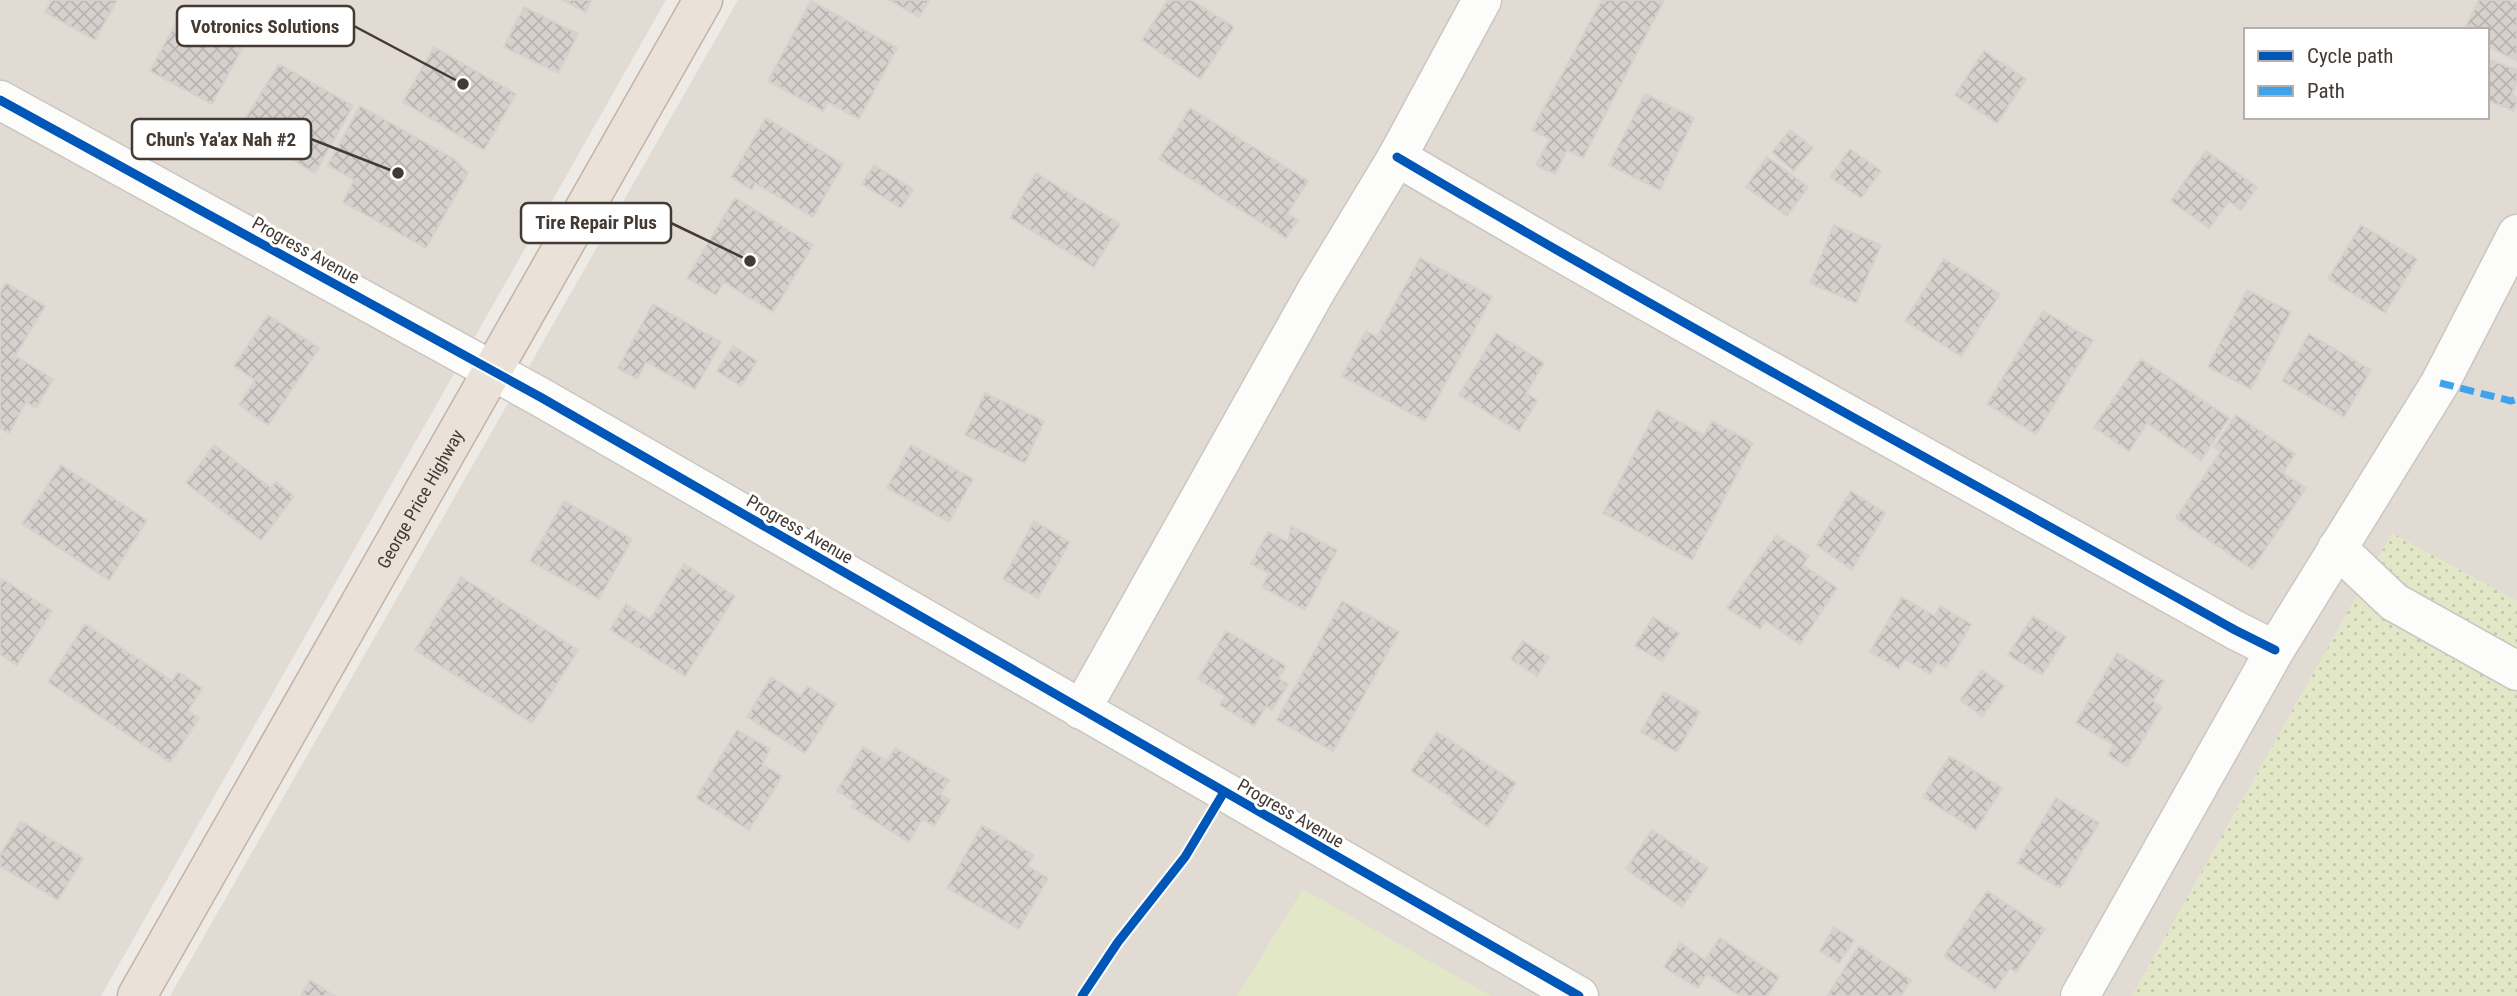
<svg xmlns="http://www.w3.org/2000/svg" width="2517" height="996" font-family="'Roboto Condensed',sans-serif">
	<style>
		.residential { fill: #e2dbd4; fill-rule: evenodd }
		.grass { fill: url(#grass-dots) }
		.park { fill: #e1e7c7 }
		.building { fill: url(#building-cross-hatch); stroke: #d6d1cc; stroke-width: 2 }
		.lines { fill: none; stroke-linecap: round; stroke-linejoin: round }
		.minor-casing { stroke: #cac6c3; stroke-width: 41 }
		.highway-casing { stroke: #c5b2a2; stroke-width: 41 }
		.minor { stroke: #fcfcfb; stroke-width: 38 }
		.highway { stroke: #eae1d8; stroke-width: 38 }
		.quiet { stroke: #3fa3eb; stroke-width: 7; stroke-dasharray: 14 7; stroke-linecap: butt }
		.cycleway-casing { stroke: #fff; stroke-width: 13 }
		.cycleway { stroke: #0057b8; stroke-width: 9 }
		.labels { text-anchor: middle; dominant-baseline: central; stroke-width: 6; stroke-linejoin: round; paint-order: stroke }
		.street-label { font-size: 18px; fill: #433a34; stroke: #fff }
		.leader { fill: none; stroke: #433a34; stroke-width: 2.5 }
		.callout-dot { fill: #433a34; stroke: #fff; stroke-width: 2.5 }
		.callout { fill: #fff; stroke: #433a34; stroke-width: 2.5 }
		.callout-label { font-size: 19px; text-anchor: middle; font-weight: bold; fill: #433a34 }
	</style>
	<defs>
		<pattern id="grass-dots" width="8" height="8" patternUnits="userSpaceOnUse" patternTransform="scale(1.75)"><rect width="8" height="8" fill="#e1e7c7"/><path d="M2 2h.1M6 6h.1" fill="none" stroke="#c2c7ac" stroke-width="1.8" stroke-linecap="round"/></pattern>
		<pattern id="building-cross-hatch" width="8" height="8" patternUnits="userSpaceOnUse" patternTransform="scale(1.75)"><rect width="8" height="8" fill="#d6d1cd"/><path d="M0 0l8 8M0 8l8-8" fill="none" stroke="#b9b4b1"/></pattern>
	</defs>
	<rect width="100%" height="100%" fill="#eeeae6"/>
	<g class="residential">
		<path d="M0 0H666L101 996H0Z"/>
		<path d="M738 0H2517V601L2392 534 2132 996H170ZM2246 30H2487V117H2246Z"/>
	</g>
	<path class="grass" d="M2392 533 2517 601V996H2132Z"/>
	<path class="park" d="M1303 889 1491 996H1237Z"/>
	<g class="building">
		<path d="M52 0H117L95 40 45 12Z"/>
		<path d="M562 0H591L586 12Z"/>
		<path d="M889 0H929L919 17Z"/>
		<path d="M1168 0H1191L1234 27 1200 79 1142 40Z"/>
		<path d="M1602 0H1664L1583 158 1567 150 1555 174 1536 165 1550 139 1532 130Z"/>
		<path d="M2479 0H2512L2517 2V61L2487 46V30H2464Z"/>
		<path d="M811 1 897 48 859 119 828 102 823 111 768 81Z"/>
		<path d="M524 7 578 34 558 73 504 47Z"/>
		<path d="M183 10 245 43 212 104 150 71Z"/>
		<path d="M434 47 516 94 484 150 403 102Z"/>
		<path d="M1984 51 2026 79 1997 123 1955 95Z"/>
		<path d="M2488 59 2517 70V82L2512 94 2517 98 2514 111 2487 100Z"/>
		<path d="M279 64 353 106 315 173 239 129Z"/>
		<path d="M1645 94 1694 118 1660 190 1609 165Z"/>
		<path d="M360 106 454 159 468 173 426 248 343 202 354 180 328 165Z"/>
		<path d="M1190 108 1308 181 1287 214 1298 220 1286 238 1159 159Z"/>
		<path d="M766 118 843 164 813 217 755 183 752 190 731 177Z"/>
		<path d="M1790 130 1813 148 1794 171 1772 152Z"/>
		<path d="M1850 149 1881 171 1861 198 1830 177Z"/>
		<path d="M2206 151 2257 187 2241 210 2229 201 2209 228 2171 201Z"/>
		<path d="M1767 157 1808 187 1787 216 1746 187Z"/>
		<path d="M874 165 913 189 901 208 862 184Z"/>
		<path d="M1036 173 1120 224 1094 267 1010 218Z"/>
		<path d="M735 198 813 245 773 312 724 282 716 295 687 278Z"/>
		<path d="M1834 225 1881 245 1856 303 1810 283Z"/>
		<path d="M2361 225 2417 259 2385 313 2328 279Z"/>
		<path d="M1420 258 1492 297 1425 421 1342 376 1366 331 1377 337Z"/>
		<path d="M1944 259 2000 294 1961 356 1905 321Z"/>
		<path d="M6 283 45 306 15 356 53 379 36 408 26 402 9 433 0 428V293Z"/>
		<path d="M2247 290 2291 312 2251 389 2208 367Z"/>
		<path d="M653 304 721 342 695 389 646 362 637 379 618 368Z"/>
		<path d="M2043 311 2093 340 2036 434 1987 404Z"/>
		<path d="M268 315 319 348 268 425 239 405 255 380 234 366Z"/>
		<path d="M1496 333 1544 363 1526 393 1537 400 1519 431 1459 395Z"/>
		<path d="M2309 334 2371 370 2344 417 2282 381Z"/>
		<path d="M733 346 757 361 741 386 717 371Z"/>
		<path d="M2141 359 2229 418 2201 460 2147 423 2129 451 2094 427Z"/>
		<path d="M985 393 1044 421 1025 463 965 435Z"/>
		<path d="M1657 410 1704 435 1712 421 1753 443 1692 560 1603 513Z"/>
		<path d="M2236 415 2295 454 2283 473 2306 488 2252 569 2176 518 2221 451 2214 447Z"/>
		<path d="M214 445 271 488 276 482 294 496 261 540 186 483Z"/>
		<path d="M911 445 973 479 949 522 887 488Z"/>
		<path d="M61 465 147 520 109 580 22 524Z"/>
		<path d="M1851 491 1885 513 1852 570 1817 545Z"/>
		<path d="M564 501 632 539 599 599 530 561Z"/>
		<path d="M1034 521 1070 542 1038 598 1003 579Z"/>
		<path d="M1291 526 1337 550 1305 610 1262 587 1269 573 1251 564 1268 532 1288 542Z"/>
		<path d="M1776 535 1809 556 1803 565 1837 588 1800 644 1766 621 1760 629 1727 608Z"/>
		<path d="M684 564 735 596 685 676 610 630 626 604 650 620Z"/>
		<path d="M461 577 578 650 532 723 415 650Z"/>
		<path d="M2 579 52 611 17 665 0 654V582Z"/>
		<path d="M1902 597 1935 616 1940 606 1971 624 1946 668 1937 663 1930 674 1905 659 1899 669 1870 652Z"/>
		<path d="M1342 601 1399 632 1333 751 1277 720Z"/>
		<path d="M2033 616 2066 637 2042 675 2008 655Z"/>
		<path d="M1653 617 1679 633 1662 661 1635 646Z"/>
		<path d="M85 624 172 681 178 672 202 688 188 711 199 718 170 762 48 682Z"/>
		<path d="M1226 631 1286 666 1278 678 1288 684 1272 710 1266 706 1254 726 1220 705 1225 696 1198 679Z"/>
		<path d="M1523 641 1549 657 1537 676 1511 659Z"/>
		<path d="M2117 653 2164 681 2153 701 2162 707 2127 766 2108 755 2114 745 2076 723Z"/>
		<path d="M1982 670 2004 686 1982 716 1960 700Z"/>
		<path d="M771 677 801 696 807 686 836 704 805 753 747 717Z"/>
		<path d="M1663 692 1700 712 1677 752 1641 732Z"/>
		<path d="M737 730 770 749 762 764 782 776 749 830 696 798Z"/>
		<path d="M1437 732 1516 783 1488 827 1452 803 1454 799 1411 771Z"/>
		<path d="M863 747 887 761 895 748 949 780 940 794 950 800 934 826 922 819 909 842 852 807 855 802 837 791Z"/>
		<path d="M1950 756 2002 788 1976 830 1923 797Z"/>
		<path d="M2056 798 2099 823 2060 888 2017 863Z"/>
		<path d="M21 821 83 858 58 900 0 866V855Z"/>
		<path d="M982 825 1034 855 1027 866 1048 878 1019 929 947 888Z"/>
		<path d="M1652 830 1708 868 1682 907 1626 869Z"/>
		<path d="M1987 891 2045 929 2016 972 2010 968 1995 990 1944 956Z"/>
		<path d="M1834 927 1854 940 1839 963 1820 951Z"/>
		<path d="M1720 938 1779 977 1767 996H1740L1707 974 1698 988 1664 967 1680 943 1705 960Z"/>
		<path d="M1859 946 1911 980 1901 996H1827Z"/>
		<path d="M310 980 335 996H301Z"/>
	</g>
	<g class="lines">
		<g class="minor-casing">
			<g id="minor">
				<path d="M0 100 542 398 1579 996"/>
				<path d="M1397 157C1673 320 1955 473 2235 630L2275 650"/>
				<path d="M2337 548 2394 602 2517 671"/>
				<path d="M1081 710 1316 291 1397 157 1482 0"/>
				<path d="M2080 996 2275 650 2440 383 2517 234"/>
			</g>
		</g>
		<g class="highway-casing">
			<g id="highway">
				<path id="s1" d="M137 996 703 0"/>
			</g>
		</g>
		<use href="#minor" class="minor"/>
		<use href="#highway" class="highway"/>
		<path class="quiet" d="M2440 383 2511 401 2517 399"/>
		<g class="cycleway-casing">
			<g id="cycleway">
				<path d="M0 100 542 398 1579 996"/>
				<path d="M1397 157C1673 320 1955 473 2235 630L2275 650"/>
				<path d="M1082 996 1118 942 1185 857 1224 792"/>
			</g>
		</g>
		<use href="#cycleway" class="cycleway"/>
	</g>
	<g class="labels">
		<g class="street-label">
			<text transform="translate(306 250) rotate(29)">Progress Avenue</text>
			<text stroke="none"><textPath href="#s1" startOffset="572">George Price Highway</textPath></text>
			<text transform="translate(800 529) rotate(30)">Progress Avenue</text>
			<text transform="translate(1291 813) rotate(30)">Progress Avenue</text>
		</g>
	</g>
	<path class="leader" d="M463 84L354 26M398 173L311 139M750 261L671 223"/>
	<g class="callout-dot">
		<circle cx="463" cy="84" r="7"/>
		<circle cx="398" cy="173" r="7"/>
		<circle cx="750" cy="261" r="7"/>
	</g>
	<g class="callout">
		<rect x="177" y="6" width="177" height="40" rx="7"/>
		<rect x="132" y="119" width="179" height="40" rx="7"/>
		<rect x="521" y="203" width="150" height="40" rx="7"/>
	</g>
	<g class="callout-label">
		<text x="265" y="33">Votronics Solutions</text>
		<text x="221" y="146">Chun's Ya'ax Nah #2</text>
		<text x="596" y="229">Tire Repair Plus</text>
	</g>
	<rect x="2244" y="28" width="245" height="91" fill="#ffffff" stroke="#b4b0ae" stroke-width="2"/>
	<rect x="2258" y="51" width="35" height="10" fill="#0057b8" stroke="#b4b0ae" stroke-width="2"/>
	<text x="2307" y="63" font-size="21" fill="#433a34">Cycle path</text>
	<rect x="2258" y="86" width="35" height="10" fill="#3fa3eb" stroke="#b4b0ae" stroke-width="2"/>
	<text x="2307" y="98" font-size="21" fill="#433a34">Path</text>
</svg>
